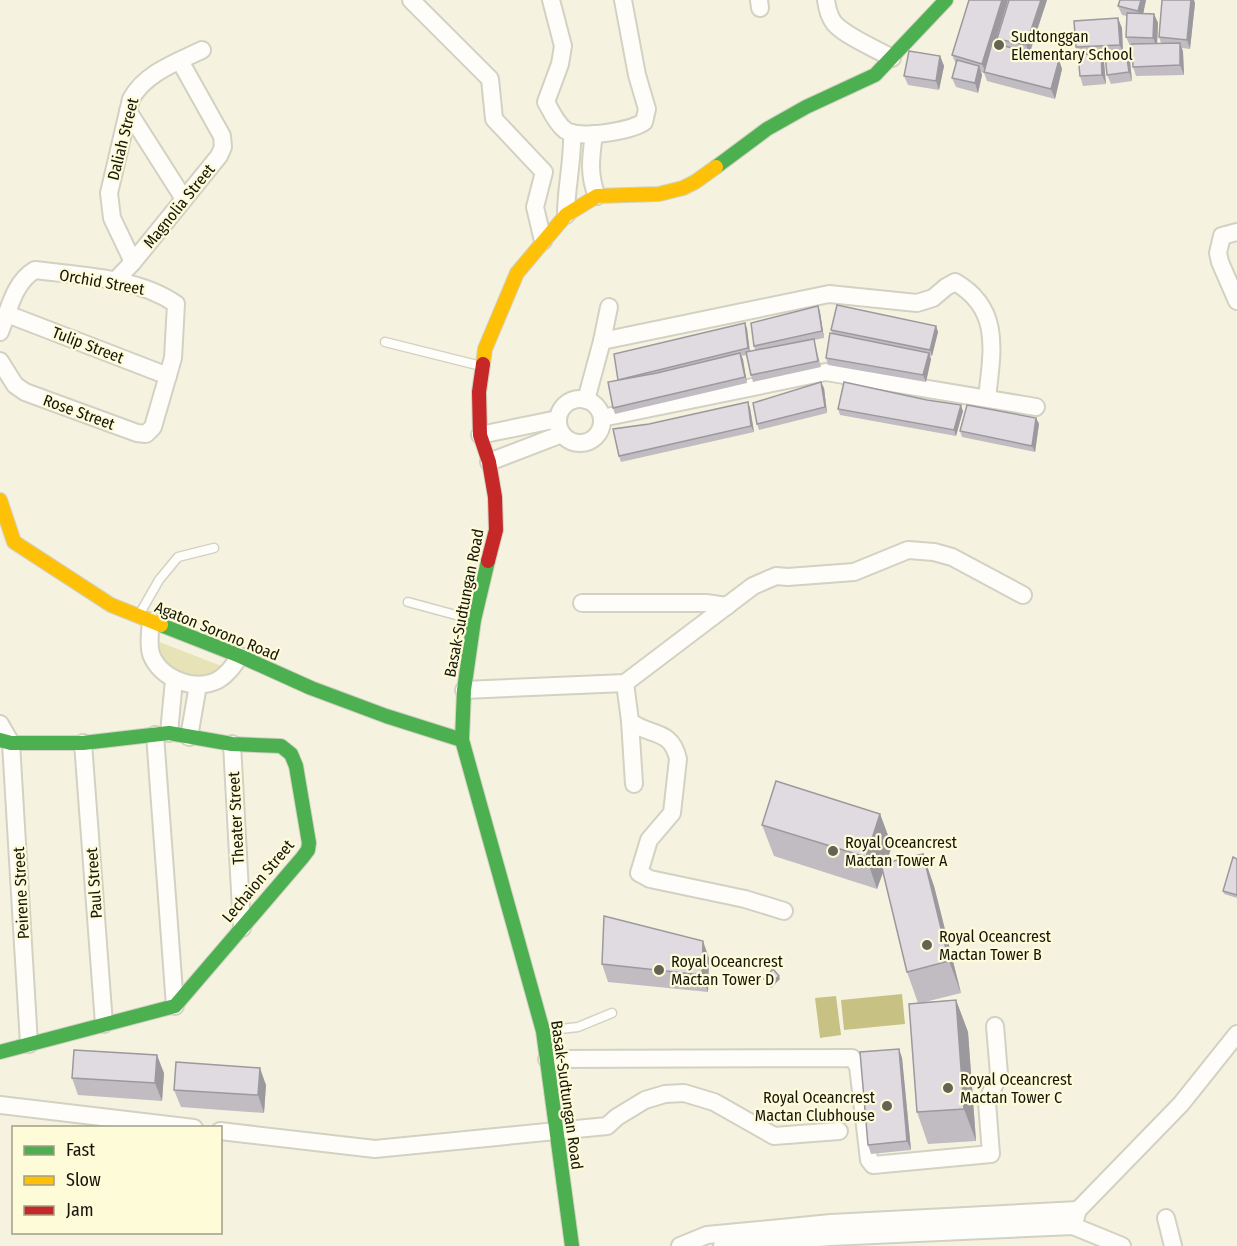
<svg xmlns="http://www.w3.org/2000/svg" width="1237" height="1246" font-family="'Fira Sans Condensed',sans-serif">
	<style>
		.green { fill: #e7e3b7 }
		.water { fill: #c7c184 }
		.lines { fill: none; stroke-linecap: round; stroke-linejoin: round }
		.lane-casing { stroke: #d2d1c2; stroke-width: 11 }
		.street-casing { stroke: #d2d1c2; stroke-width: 20 }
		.fast-casing { stroke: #d2d1c2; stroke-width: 16 }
		.slow-casing { stroke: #d2d1c2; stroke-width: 16 }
		.jam-casing { stroke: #d2d1c2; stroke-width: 16 }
		.lane { stroke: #fefdfa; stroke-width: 8 }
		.street { stroke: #fefdfa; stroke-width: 16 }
		.fast { stroke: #4caf50; stroke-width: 14 }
		.slow { stroke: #ffc107; stroke-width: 14 }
		.jam { stroke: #c62828; stroke-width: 14 }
		.wall { fill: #c0bcc2 }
		.shaded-wall { fill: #9c999e }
		.building { fill: #dfdbe1; stroke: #9c999e; stroke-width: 1.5 }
		.poi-dot { fill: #646354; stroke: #fdfbd8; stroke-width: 2 }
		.labels { text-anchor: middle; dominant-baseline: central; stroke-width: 4.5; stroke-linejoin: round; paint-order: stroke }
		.poi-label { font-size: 16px; fill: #161509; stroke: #fdfbd8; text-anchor: start }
		.street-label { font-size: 16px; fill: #161509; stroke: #fdfbd8 }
	</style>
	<rect width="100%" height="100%" fill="#f5f3e0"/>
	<path class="green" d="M157 641 224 667 204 676 186 674 166 664 159 656Z"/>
	<g class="water">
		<path d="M902 994 905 1024 844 1030 841 1000Z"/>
		<path d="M836 996 841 1035 820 1038 815 998Z"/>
	</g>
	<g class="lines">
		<g class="lane-casing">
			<g id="lane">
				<path d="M385 342 481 366"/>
				<path d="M408 602 474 620"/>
				<path d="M139 615 159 580 178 557 214 548"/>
				<path d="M543 1031 578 1027 612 1013"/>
			</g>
		</g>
		<g class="street-casing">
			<g id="street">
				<path d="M411 0 490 79 494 119 544 172 535 207 543 241"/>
				<path d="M551 0 563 46 560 64 546 102C551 111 556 123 565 130 580 140 630 131 644 122L647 109 637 75 623 0"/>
				<path d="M759 0 760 8"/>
				<path d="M826 0C827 8 829 16 834 23 845 36 876 49 892 58"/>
				<path d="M128 111 184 199"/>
				<path d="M594 134C591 156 588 175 597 196"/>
				<path d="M566 215C566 187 573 161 572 133"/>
				<path d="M1237 232 1222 236 1218 253 1220 262 1237 301"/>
				<path d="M133 262 112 218 109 193 131 99C145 73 177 62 202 50"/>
				<path d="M115 281 133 262 219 156 223 147 222 136 180 61"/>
				<path d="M7 314 168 376"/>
				<path d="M0 332C9 310 14 282 35 270 81 276 137 277 176 304L173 358 153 427 146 434 137 433 25 392 15 385 0 361"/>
				<path d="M602 341 829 294 917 303 933 298 946 287 955 282C1002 309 992 352 987 398"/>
				<circle cx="580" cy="421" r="22"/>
				<path d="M586 400 602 341 609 307"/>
				<path d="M602 418 826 372 1036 407"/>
				<path d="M480 435 558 419"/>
				<path d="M489 462 562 434"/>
				<path d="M582 603H706L727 606"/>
				<path d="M151 621C150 632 148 644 151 654 160 679 195 692 218 680 228 674 233 666 240 656"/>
				<path d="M625 683 630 721C648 737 671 727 678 759L672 813 649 840 639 873 650 879 745 899 784 911"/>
				<path d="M464 690 625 683 753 586 776 576 788 577 854 572 908 550 934 552 952 557 1023 595"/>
				<path d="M630 721 634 784"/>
				<path d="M0 724 11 743 29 1044"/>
				<path d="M169 733 174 680"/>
				<path d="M155 735 175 1006"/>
				<path d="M189 737 198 685"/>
				<path d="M83 743 104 1024"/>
				<path d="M232 744 242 928"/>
				<path d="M547 1059 852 1058 858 1066 869 1160 873 1165 991 1154 987 1102 999 1074 995 1026"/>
				<path d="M0 1105 194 1128"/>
				<path d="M220 1131 375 1149 607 1126 617 1117 645 1100 665 1094 684 1093 714 1102 774 1136 839 1131"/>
				<path d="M1166 1218 1173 1246"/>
				<path d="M1075 1220 1078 1210 1181 1104 1237 1034"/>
				<path d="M680 1246 707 1235 831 1223 1078 1210"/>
				<path d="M722 1246 830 1237 1073 1226 1122 1246"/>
			</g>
		</g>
		<g class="fast-casing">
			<g id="fast">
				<path d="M716 167 767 129 806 107 875 75 946 0"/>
				<path d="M488 561 474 620 464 690 462 740 543 1031 572 1246"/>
				<path d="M161 625 240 656 311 688 386 716 462 740"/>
				<path d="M0 740 11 743H83L169 733 232 744 281 746 291 754 296 766 309 843 308 850 302 858 175 1006 0 1052"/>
			</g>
		</g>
		<g class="slow-casing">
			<g id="slow">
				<path d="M483 364 485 349 517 273 566 215 597 196 659 194 683 188 695 182 716 167"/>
				<path d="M0 500 14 542 111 605 161 625"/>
			</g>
		</g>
		<g class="jam-casing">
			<path id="jam" d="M483 364 479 392 480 435 489 462 495 497 496 530 488 561"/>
		</g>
		<use href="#lane" class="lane"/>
		<use href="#street" class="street"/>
		<use href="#fast" class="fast"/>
		<use href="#slow" class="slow"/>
		<use href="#jam" class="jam"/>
	</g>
	<g class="wall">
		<path d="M969 0H1008L995 44 999 45 997 39 1047 0 1030 53 1059 60 1062 69 1055 99 987 81 984 73 981 72 982 75 978 93 956 87 952 78 956 64 952 55Z"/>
		<path d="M1120 0H1146L1143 13 1154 14 1158 23 1157 43H1161L1159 37 1195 3 1190 49 1182 48 1183 52 1184 75 1136 76 1133 67 1132 46H1130L1126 37 1127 16 1122 15 1118 6Z"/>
		<path d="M1122 28 1123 52 1130 61 1132 81 1111 84 1107 75 1105 55H1102L1104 62 1106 84 1083 86 1080 76 1078 55 1076 47Z"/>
		<path d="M940 56 944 66 939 90 908 85 904 76Z"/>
		<path d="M818 306 820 312 824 338 814 340 821 367 753 382 751 375 747 355 741 356 747 383 615 414 613 408 618 380 745 323 747 329 750 351 755 350 754 346Z"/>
		<path d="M936 326 938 332 932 356H930L931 359 926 382 828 365 826 358 832 333 831 330Z"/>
		<path d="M824 388 827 413 759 430 757 424Z"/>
		<path d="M750 408 754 432 621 462 619 456 649 424Z"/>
		<path d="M838 409 963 411 956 436 840 415Z"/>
		<path d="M1036 418 1039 424 1035 452 962 437 960 431Z"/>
		<path d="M880 814 892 846 886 863 934 886 961 993 925 1002 956 1000 968 1032 976 1141 928 1144 917 1112 918 1003 907 972 883 873 877 889 774 856 762 825Z"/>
		<path d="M1237 859V898L1224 894 1223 891Z"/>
		<path d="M709 958 708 992 608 982 602 964Z"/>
		<path d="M899 1049 902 1058 911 1150 871 1154 868 1145Z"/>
		<path d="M164 1073 162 1101 78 1095 72 1078Z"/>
		<path d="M266 1085 264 1113 181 1107 174 1090Z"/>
	</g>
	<g class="shaded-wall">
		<path d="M1002 0H1008L986 73 982 64Z"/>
		<path d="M1041 0H1047L1029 54 1026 45Z"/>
		<path d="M1141 0H1146L1142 20 1138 11Z"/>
		<path d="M1191 0H1194L1195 3 1190 49 1187 40Z"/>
		<path d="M1154 14 1158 23 1157 47 1153 38Z"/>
		<path d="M1118 18 1122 28 1123 54 1120 45Z"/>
		<path d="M1180 43 1183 52 1184 75 1180 65Z"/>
		<path d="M1126 52 1130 61 1132 81 1129 72Z"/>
		<path d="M1101 53 1104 62 1106 84 1102 75Z"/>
		<path d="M940 56 944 66 939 90 936 81Z"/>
		<path d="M1059 60 1062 69 1055 99 1051 89Z"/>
		<path d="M979 66 982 75 978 93 975 83Z"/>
		<path d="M818 306 820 312 824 338 822 331Z"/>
		<path d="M745 323 747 329 750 354 748 348Z"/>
		<path d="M936 326 938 332 932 356 930 350Z"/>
		<path d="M740 353 743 359 747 383 745 377Z"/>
		<path d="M929 353 931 359 926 382 923 375Z"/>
		<path d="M821 382 824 388 827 413 825 407Z"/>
		<path d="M748 402 750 408 754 432 751 426Z"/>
		<path d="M961 405 963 411 956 436 954 430Z"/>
		<path d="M1036 418 1039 424 1035 452 1032 446Z"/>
		<path d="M880 814 892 846 877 889 866 857Z"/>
		<path d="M923 854 934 886 961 993 949 961Z"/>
		<path d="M703 941 709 958 708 992 702 975Z"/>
		<path d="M779 976 780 979 771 988 769 985Z"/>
		<path d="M956 1000 968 1032 976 1141 964 1109Z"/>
		<path d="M899 1049 902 1058 911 1150 907 1141Z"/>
		<path d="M157 1055 164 1073 162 1101 155 1083Z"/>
		<path d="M260 1068 266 1085 264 1113 258 1095Z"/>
	</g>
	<g class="building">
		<path d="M969 0H1002L982 64 952 55Z"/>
		<path d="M1009 0H1041L1026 45 997 39Z"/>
		<path d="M1120 0H1141L1138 11 1118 6Z"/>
		<path d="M1162 0H1191L1187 40 1159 37Z"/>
		<path d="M1127 13 1154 14 1153 38 1126 37Z"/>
		<path d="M1118 18 1120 45 1076 47 1074 21Z"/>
		<path d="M992 43 1059 60 1051 89 984 72Z"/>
		<path d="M1180 43V65L1133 67 1132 44Z"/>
		<path d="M909 51 940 56 936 81 904 76Z"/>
		<path d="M1126 52 1129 72 1107 75 1105 55Z"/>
		<path d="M1101 53 1102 75 1080 76 1078 55Z"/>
		<path d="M957 60 979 66 975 83 952 78Z"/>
		<path d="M837 305 936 326 930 350 831 330Z"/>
		<path d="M818 306 822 331 754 346 751 323Z"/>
		<path d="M745 323 748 348 618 380 614 354Z"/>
		<path d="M830 333 929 353 923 375 826 358Z"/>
		<path d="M814 339 818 361 751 375 746 352Z"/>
		<path d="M740 353 745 377 613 408 608 382 657 373Z"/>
		<path d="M821 382 825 407 757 424 753 403Z"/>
		<path d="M844 382 927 400 961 405 954 430 838 409Z"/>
		<path d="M748 402 751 426 619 456 613 429 649 424Z"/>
		<path d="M967 405 1036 418 1032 446 960 431Z"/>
		<path d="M776 781 880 814 866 857 762 825Z"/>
		<path d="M923 854 949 961 907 972 881 864Z"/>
		<path d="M1233 857 1237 859V895L1223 891Z"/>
		<path d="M604 916 703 941 702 975 602 964Z"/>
		<path d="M773 969 779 976 769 985 764 979Z"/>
		<path d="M956 1000 964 1109 917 1112 909 1004Z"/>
		<path d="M899 1049 907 1141 868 1145 860 1052Z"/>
		<path d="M74 1050 157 1055 155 1083 72 1078Z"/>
		<path d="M176 1062 260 1068 258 1095 174 1090Z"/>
	</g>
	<g class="poi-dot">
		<circle cx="999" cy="45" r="6"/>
		<circle cx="833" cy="851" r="6"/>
		<circle cx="927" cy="945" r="6"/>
		<circle cx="659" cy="970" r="6"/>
		<circle cx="948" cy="1088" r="6"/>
		<circle cx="887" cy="1106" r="6"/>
	</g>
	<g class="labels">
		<g class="poi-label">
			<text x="1011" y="36">Sudtonggan<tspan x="1011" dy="18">Elementary School</tspan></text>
			<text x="845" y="842">Royal Oceancrest<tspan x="845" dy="18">Mactan Tower A</tspan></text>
			<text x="939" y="936">Royal Oceancrest<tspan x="939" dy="18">Mactan Tower B</tspan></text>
			<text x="671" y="961">Royal Oceancrest<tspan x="671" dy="18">Mactan Tower D</tspan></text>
			<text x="960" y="1079">Royal Oceancrest<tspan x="960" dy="18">Mactan Tower C</tspan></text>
			<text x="875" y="1097" text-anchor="end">Royal Oceancrest<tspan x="875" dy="18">Mactan Clubhouse</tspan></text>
		</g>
		<g class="street-label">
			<text transform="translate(123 139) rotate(-76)">Daliah Street</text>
			<text transform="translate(179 206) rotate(-51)">Magnolia Street</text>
			<text transform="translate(102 282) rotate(10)">Orchid Street</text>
			<text transform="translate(88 345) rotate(21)">Tulip Street</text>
			<text transform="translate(79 412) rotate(20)">Rose Street</text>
			<text transform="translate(464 603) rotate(-79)">Basak-Sudtungan Road</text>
			<text transform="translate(217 631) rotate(22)">Agaton Sorono Road</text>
			<text transform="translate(236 818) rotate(-93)">Theater Street</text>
			<text transform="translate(258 881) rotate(-50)">Lechaion Street</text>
			<text transform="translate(94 883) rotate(-94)">Paul Street</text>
			<text transform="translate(21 893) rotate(-93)">Peirene Street</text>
			<text transform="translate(567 1095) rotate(82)">Basak-Sudtungan Road</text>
		</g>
	</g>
	<rect x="12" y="1126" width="210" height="108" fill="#fdfbd8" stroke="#a19f85" stroke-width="1.5"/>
	<rect x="24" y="1146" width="30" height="9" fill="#4caf50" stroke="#a19f85" stroke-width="1.5"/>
	<text x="66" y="1156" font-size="18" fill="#161509">Fast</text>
	<rect x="24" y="1176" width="30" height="9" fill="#ffc107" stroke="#a19f85" stroke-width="1.5"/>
	<text x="66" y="1186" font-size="18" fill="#161509">Slow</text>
	<rect x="24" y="1206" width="30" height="9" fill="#c62828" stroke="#a19f85" stroke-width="1.5"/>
	<text x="66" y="1216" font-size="18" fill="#161509">Jam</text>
</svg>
